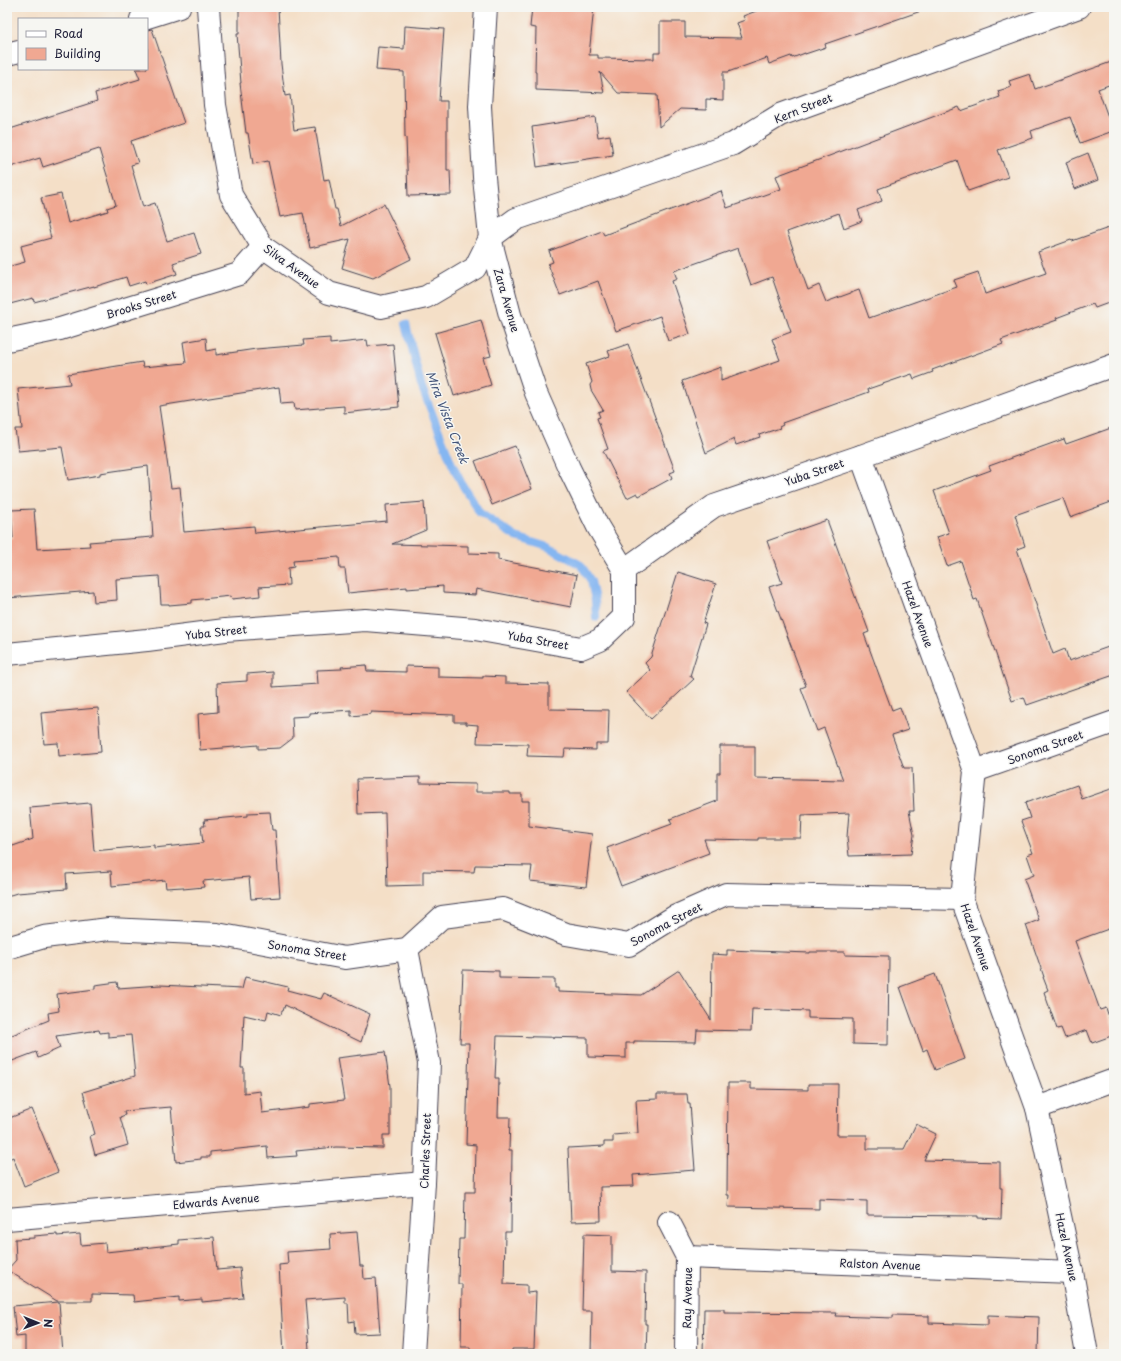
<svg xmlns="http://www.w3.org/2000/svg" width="1121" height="1361" font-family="'Playpen Sans',sans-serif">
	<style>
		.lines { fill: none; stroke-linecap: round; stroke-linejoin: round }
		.stream { stroke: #85b6f1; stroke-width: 8 }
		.building { fill: #f0a892 }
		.minor-casing { stroke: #423e50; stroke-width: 24 }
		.minor { stroke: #fff; stroke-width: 22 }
		.labels { text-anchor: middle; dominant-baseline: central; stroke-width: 3; stroke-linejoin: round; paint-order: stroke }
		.street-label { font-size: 11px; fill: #22223b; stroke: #f6f6f2 }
		.water-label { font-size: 12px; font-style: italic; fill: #45567b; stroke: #f6f6f2 }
	</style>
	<rect width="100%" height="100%" fill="#f6f6f2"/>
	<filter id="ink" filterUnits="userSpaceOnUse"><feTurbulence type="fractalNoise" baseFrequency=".025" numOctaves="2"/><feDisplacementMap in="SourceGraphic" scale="8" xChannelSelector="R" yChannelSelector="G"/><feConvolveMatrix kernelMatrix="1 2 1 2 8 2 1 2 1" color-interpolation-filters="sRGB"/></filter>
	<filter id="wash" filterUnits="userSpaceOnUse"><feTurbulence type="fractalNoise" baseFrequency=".012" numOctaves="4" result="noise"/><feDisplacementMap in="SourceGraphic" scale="16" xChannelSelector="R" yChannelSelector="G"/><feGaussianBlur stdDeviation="0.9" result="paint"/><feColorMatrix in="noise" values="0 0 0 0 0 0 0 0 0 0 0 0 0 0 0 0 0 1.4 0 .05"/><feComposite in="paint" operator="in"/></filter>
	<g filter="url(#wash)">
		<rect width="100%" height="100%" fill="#f4dfc7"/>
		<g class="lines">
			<path class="stream" d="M406 324 421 385 452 464 463 486 480 513 516 537 548 547 581 565 591 581 595 600 596 617"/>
		</g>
		<g id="blocks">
			<g class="building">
				<path d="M239 7H278L281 64 285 96 290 95 294 130 315 127 324 180 329 179 335 209H337L341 226 384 204 411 259 373 278 342 268 350 239 310 248 303 213 280 217 268 161 253 164 248 133H246L240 83H241L237 34H239Z"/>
				<path d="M532 7H594L589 55H598V58L654 59V53H660V22H685V37L742 38 737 23 745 20 743 16 767 7H923L924 10 825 44 826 47 805 54V53L792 58 791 56 769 64 767 58 728 72H723V100L706 99V110L680 109 659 127 657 95 618 93 600 72 604 93 536 90V72H535L536 28 530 27Z"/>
				<path d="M405 26 444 29 439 101H447V170H450L451 195 408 196 406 138H405L404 72 376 70 378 47 404 49Z"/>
				<path d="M152 29 184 123 131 141 138 163 131 165 143 207 155 203 167 241 194 233 201 254 173 263 177 274 146 284 145 281 129 286 126 277 94 287V286L34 302 33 298 10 304 7 290V267L25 262 21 246 51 238 41 198 61 194 68 223 108 211 107 208 116 205 99 149 43 167 40 158 7 168V130L97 101 95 93 140 79 136 69H147V30Z"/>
				<path d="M1114 61V83L1098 89 1113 131 1080 143 1070 117 1031 131 1033 138 998 150 1008 177 968 191 957 160 878 189 882 201 858 210 862 221 844 228 839 213 787 232 808 290 819 285 826 302 859 290 869 318 957 287 954 280 978 272 985 294 1046 273 1038 252 1071 240 1072 241 1114 226V301L1095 308 1093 304 1056 318 1057 320 1001 340 1003 344 932 370 933 372 914 379 912 374 868 389 869 392 782 423 783 425 779 427 780 428 759 435 760 437 736 445 734 439 706 453 682 381 721 367V381L780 360 772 339 791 332 772 277 751 285 738 248 674 271 677 279 672 281 690 334 668 341 660 316 616 331 598 281 560 295 548 264 553 262 549 251 602 231 604 235 721 191 727 208 781 189 776 176 959 107 961 111 1000 97 998 91 1011 87 1009 81 1030 74 1035 89Z"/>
				<path d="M595 117 598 137 610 135 613 155 537 167 532 127Z"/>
				<path d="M1088 153 1098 180 1075 189 1066 162Z"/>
				<path d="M481 320 491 356 483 358 491 385 454 396 435 333Z"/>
				<path d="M206 338 207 351 216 349V355L256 349 304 345 303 340 330 338V344L367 340 368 346 393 344 399 407 344 413V406L295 410 294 403 281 404 279 387 159 406 171 488 180 487 184 532 254 526 255 533 387 521 386 505 424 502 426 530 392 544 468 546V553L498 554V560L577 575 571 607 476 589 475 595 443 593V586L407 589V587L348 593 345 569H340L339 557 293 561 294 567 288 568 289 585 259 587 260 596 232 599 231 596 192 600V603L169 605V604H161L159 576 116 579 117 600 94 602 93 591 7 598V538H13L11 510 34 509 37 549 90 546 89 542 153 537 148 466 100 473V475L68 480 62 447 18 451 15 429H22L18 389 70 384 68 374 142 362 143 367 186 363 183 342Z"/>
				<path d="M628 344 675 471 670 473 672 478 639 496 637 493 627 498 603 451 608 449 597 418 600 417 598 412 603 410 591 390 590 385 592 382 586 364 610 356 608 351Z"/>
				<path d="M1114 427V501L1070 517 1063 498 1015 515 1025 546 1017 549 1053 654 1065 649 1069 661 1114 645V675L1027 705 1024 697 1012 701 977 599 974 600 961 561 947 566 937 537 949 533 934 491 991 470 989 466 1064 439 1066 444Z"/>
				<path d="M515 446 532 489 492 505 475 461Z"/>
				<path d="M827 520 860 610H861L869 632 864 634 892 710 900 707 908 730 892 735 904 768H912L914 811H909L914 835 911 854 849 856 847 837 849 813 802 815 801 838H758V840L704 839 709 853 621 886 607 848 672 824 670 819 717 801V773H720V746H755V778L843 780 824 728 817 731 801 688 806 686 769 587 782 583 767 541Z"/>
				<path d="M678 572 716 584 703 623 706 624 690 676 694 679 651 719 626 692 650 670 645 663 651 657Z"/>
				<path d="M366 665 367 671 406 672V666L438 667V677L483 678V676L505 677V683L549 684V709L609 710 608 744H596V750L565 749 564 757 527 756 528 744 477 743 478 725 466 724V722H454V715L371 712V714L351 716V710L309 713V716L292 717 293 738 280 748 258 749V745L200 750 198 714 218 712 217 683 247 681V674L273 672V687L318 684 317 670 342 669 341 667Z"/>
				<path d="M98 708 101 752 59 756 58 743 44 744 41 713Z"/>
				<path d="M420 777V783L476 784V792H510V794H522V801H529V826L592 834 586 887 530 881 532 866 475 865 474 872 423 871V885L387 886 385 813 358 814 357 779Z"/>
				<path d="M1077 785 1082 799 1114 788V927L1075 941 1100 1010 1106 1008 1114 1032V1035L1092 1043 1087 1030 1065 1038 1061 1028 1057 1029 1044 992 1048 990 1043 977H1044L1026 925 1039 920 1024 879 1034 875 1027 855 1033 853 1021 821 1030 818 1025 803Z"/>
				<path d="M90 803 94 851 154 845V848L203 843 201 826H205L204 820 248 816V813L270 812 272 830H275L280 897 251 899 249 877 203 881 204 887 183 889V887L166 888 165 880 112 886 111 871 66 874 67 889 17 893 7 896V848L33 839 30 808Z"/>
				<path d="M727 950 810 953V952H845V955L889 956 888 1045 853 1044V1019L808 1018V1011L752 1009 751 1031 697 1030 696 1042 634 1041V1043H626V1058L588 1057V1038L497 1036 495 1078H499L498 1117H510L509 1150H512L511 1232H505L504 1284 527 1285V1293L536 1292 534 1349H512V1354H470V1347H461L462 1286V1284H458L459 1239H464L465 1192H475L476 1145 466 1144 469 1043H460L463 970 499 971V978L555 979V988H558V992L641 995 679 970 711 1020 712 954 727 955Z"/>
				<path d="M935 974 965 1059 935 1070 927 1049 923 1051 900 987Z"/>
				<path d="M245 977 288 987 287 990 321 999 324 993 370 1014 361 1042 285 1005 283 1011H282L281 1015 268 1011 266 1020 244 1015 241 1068H244V1093L260 1091 262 1113 310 1107V1104L344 1100 337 1058 385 1052 390 1086V1135H383V1148L336 1147 296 1151 297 1156 268 1158 267 1146 210 1152V1157H201V1159L176 1162 171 1107 124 1111 125 1115 120 1117 128 1145 95 1155 90 1136 95 1134 83 1092 135 1076 131 1035 108 1037V1032L100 1033 99 1030 56 1036 60 1048 38 1058 36 1052 7 1063V1037L49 1020 48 1013 59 1011 57 994 95 989V985L117 982 118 988 160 985 242 989Z"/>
				<path d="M728 1083H751V1089L808 1090V1084H838L837 1135H867V1149H904L916 1124 936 1134 924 1160 1000 1162V1188H1002L1001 1219 978 1218V1216L867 1215V1201L819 1199V1209L728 1207 729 1195H727Z"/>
				<path d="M657 1094H687L688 1104H690L695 1170 633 1175 634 1186 600 1187 601 1221 571 1222 568 1148 604 1146V1142H613V1135L638 1133 636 1100 657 1099Z"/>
				<path d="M32 1109 58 1172 24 1186 13 1157 7 1160V1119Z"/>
				<path d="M357 1232 360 1266H363L364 1279 376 1278 380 1333 355 1334 354 1321 349 1322 348 1303H345V1297L305 1300 309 1349H307V1354H284L279 1265 288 1264 287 1252 331 1249 330 1234Z"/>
				<path d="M57 1234V1236L80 1234 81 1245 105 1243 106 1252 179 1244V1240L214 1237 217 1270 240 1268 243 1298 202 1302V1299L179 1301V1297L134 1302 133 1295 92 1294V1301H57L7 1270 16 1260 15 1239 34 1238V1236Z"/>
				<path d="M584 1234 612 1235V1271L646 1272 645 1324H647L646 1353 592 1354 591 1353 592 1311H582Z"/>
				<path d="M59 1302 63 1354H25V1336L16 1337 13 1306Z"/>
				<path d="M704 1309H724V1312L837 1313 836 1316 893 1318V1315L929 1316V1323L988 1325V1315L1039 1317 1038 1354H703Z"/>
			</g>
		</g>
	</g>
	<g filter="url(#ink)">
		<use href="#blocks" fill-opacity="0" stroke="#423e50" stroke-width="1"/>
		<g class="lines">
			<g class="minor-casing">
				<g id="minor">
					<path d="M208 7 215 105 231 195 263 247 329 293 381 307 426 297 475 268 490 238 516 219 733 144 780 115 1079 7"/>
					<path d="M486 7 480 106 484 177 490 238 510 315 536 393 569 468 598 527 624 570"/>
					<path d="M141 19 179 7"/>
					<path d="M7 54 19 51"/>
					<path d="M7 340 60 329 239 274 263 247"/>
					<path d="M861 456 975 771 962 899 1037 1108 1072 1272 1087 1354"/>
					<path d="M7 654 147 640 225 630 365 620 475 629 581 648 600 640 624 617V570L714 506 861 456 1114 365"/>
					<path d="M975 771 1114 722"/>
					<path d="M7 948 44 937 109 929 217 934 345 958 407 949 442 917 503 909 566 934 629 945 674 917 726 894 962 899"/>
					<path d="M407 949 429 1063 424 1183 413 1354"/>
					<path d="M1037 1108 1114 1080"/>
					<path d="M7 1219 424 1183"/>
					<path d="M669 1222 687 1257 686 1354"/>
					<path d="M687 1257 1072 1272"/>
				</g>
			</g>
			<use href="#minor" class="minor"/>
		</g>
	</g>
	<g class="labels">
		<g class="street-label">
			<text transform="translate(803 108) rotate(-22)">Kern Street</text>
			<text transform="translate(292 266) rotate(36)">Silva Avenue</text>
			<text transform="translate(507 300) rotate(74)">Zara Avenue</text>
			<text transform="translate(141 304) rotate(-17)">Brooks Street</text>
			<text transform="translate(814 472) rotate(-19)">Yuba Street</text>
			<text transform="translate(918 614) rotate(70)">Hazel Avenue</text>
			<text transform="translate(216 632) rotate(-6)">Yuba Street</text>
			<text transform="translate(538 640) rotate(10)">Yuba Street</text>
			<text transform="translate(1045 747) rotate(-20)">Sonoma Street</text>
			<text transform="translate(666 924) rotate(-28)">Sonoma Street</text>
			<text transform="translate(976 937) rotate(71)">Hazel Avenue</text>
			<text transform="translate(307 950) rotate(9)">Sonoma Street</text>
			<text transform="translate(425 1151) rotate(-88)">Charles Street</text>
			<text transform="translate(216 1201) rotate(-5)">Edwards Avenue</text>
			<text transform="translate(1067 1247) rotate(78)">Hazel Avenue</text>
			<text transform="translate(880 1264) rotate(2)">Ralston Avenue</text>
			<text transform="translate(687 1298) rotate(-89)">Ray Avenue</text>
		</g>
		<g class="water-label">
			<text transform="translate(448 417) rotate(69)">Mira Vista Creek</text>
		</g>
	</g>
	<rect width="1121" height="1361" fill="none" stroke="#f6f6f2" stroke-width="24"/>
	<rect x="18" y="18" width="130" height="52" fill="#f6f6f2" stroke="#a1a1a9"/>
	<rect x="26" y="31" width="20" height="6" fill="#ffffff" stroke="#a1a1a9"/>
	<text x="54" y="38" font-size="12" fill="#22223b">Road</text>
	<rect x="26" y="48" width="20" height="12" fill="#f0a892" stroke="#a1a1a9"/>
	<text x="54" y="58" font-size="12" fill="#22223b">Building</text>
	<g transform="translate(38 1323) rotate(91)" stroke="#f6f6f2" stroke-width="3" paint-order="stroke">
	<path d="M0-3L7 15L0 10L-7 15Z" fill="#22223b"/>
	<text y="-6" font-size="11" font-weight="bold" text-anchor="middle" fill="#22223b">N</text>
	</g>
</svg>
